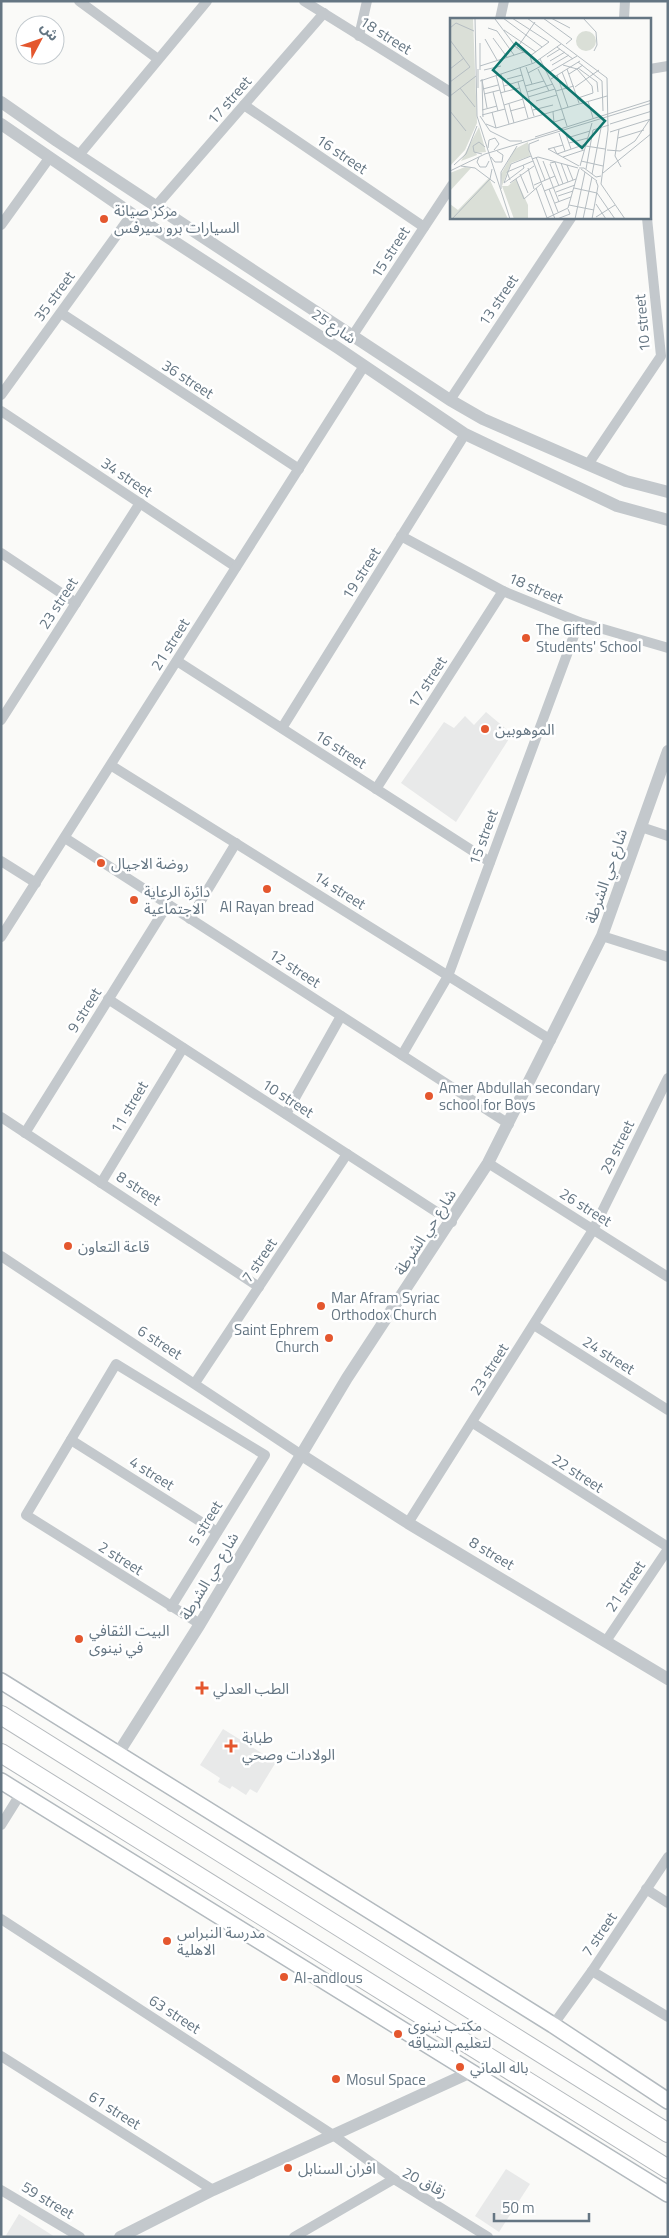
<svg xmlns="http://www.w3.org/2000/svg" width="669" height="2238" font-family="'Titillium Web','Noto Sans Arabic',sans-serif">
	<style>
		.built { fill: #e8e9e9 }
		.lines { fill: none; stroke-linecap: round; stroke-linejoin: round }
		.secondary-casing { stroke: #b3babf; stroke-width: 18 }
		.trunk-casing { stroke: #b4b9bd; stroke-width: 20 }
		.minor { stroke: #c3c8cc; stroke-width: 10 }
		.tertiary { stroke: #c3c8cc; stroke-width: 12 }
		.secondary { stroke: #fff; stroke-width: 15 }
		.trunk { stroke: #fff; stroke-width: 18 }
		.poi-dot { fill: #e4572e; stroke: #fff; stroke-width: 2 }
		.labels { text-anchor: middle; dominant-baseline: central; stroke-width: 5; stroke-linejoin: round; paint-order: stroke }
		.street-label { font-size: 15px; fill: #657683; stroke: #fff }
		.poi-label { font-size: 15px; fill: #657683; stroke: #fff; text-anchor: start }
		.inset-road { fill: none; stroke: #b5bdc2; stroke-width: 1 }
		.view { fill: #0f766e; fill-opacity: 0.15; stroke: #0f766e; stroke-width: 2.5 }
		.inset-edge { fill: none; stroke: #657683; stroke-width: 2.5 }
	</style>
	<rect width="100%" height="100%" fill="#fafaf8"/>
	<g class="built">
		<path d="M486 712 512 734 456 822 401 783 444 722 454 728 465 716 474 725Z"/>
		<path d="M223 1729 276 1762 257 1793 250 1789 246 1795 232 1786 230 1789 218 1782 220 1778 200 1765Z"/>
		<path d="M506 2169 530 2184 499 2232 475 2216Z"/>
		<path d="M19 2214 55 2237H5Z"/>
	</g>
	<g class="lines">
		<g class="secondary-casing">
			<g id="secondary">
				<path d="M1 1681 553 2025 668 2101"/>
				<path d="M1 1781 668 2194"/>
			</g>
		</g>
		<g class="trunk-casing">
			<g id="trunk">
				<path d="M1 1715 668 2133"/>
				<path d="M1 1753 668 2169"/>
			</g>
		</g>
		<g class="minor">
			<path d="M79 1 158 59"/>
			<path d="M304 1 452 93"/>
			<path d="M500 19 504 1"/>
			<path d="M624 19 625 1"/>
			<path d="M359 36 367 1"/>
			<path d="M650 69 668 66"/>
			<path d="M244 105 424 227"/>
			<path d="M79 155 207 1"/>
			<path d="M156 206 324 13"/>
			<path d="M1 225 50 157"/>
			<path d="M61 313 299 469"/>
			<path d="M353 335 452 185"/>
			<path d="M1 395 132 214"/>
			<path d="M450 400 571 218"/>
			<path d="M1 411 236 567"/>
			<path d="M589 463 661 356 647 218"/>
			<path d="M401 536 503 591 579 622 668 648"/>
			<path d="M1 553 76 603"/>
			<path d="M177 661 490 862"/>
			<path d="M1 720 140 503"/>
			<path d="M282 728 465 434"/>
			<path d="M112 766 551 1040"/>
			<path d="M376 789 503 591"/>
			<path d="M641 827 668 836"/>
			<path d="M65 838 509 1124"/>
			<path d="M1 861 36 883"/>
			<path d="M190 919 236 843"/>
			<path d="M602 936 668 957"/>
			<path d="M1 937 364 366"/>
			<path d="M108 999 452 1222"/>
			<path d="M402 1055 448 976 579 622"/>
			<path d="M286 1114 341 1016"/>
			<path d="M1 1117 259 1287"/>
			<path d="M25 1133 168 904"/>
			<path d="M488 1163 668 1277"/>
			<path d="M101 1183 183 1048"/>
			<path d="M1 1256 300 1454"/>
			<path d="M534 1325 668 1410"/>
			<path d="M195 1383 347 1154"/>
			<path d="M473 1423 668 1547"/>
			<path d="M71 1440 217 1532"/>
			<path d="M408 1523 593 1230 668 1078"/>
			<path d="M171 1607 265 1455 116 1364 26 1515 200 1624"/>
			<path d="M606 1641 668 1549"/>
			<path d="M1 1825 21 1793"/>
			<path d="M646 1889 668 1903"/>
			<path d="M1 1919 333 2135 394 2179"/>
			<path d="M592 1971 668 2017"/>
			<path d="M553 2025 592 1971 668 1857"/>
			<path d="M1 2056 213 2190"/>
			<path d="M1 2190 80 2237"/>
			<path d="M294 2237 394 2179 488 2237"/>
		</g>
		<g class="tertiary">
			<path d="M1 102 57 141 450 400 483 419 626 481 668 492"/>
			<path d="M1 124 132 214 338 348 465 434 617 506 668 520"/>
			<path d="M300 1454 408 1523 668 1679"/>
			<path d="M119 1752 200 1624 347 1378 488 1163 602 936 668 751"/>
			<path d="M120 2237 213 2190 471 2072"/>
		</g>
		<use href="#secondary" class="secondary"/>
		<use href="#trunk" class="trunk"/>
	</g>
	<g class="poi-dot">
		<circle cx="104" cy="219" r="5"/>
		<circle cx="526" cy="638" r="5"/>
		<circle cx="485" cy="729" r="5"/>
		<circle cx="101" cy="863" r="5"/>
		<circle cx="267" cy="889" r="5"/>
		<circle cx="134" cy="900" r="5"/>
		<circle cx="429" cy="1096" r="5"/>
		<circle cx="68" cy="1246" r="5"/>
		<circle cx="321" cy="1306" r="5"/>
		<circle cx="329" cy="1338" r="5"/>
		<circle cx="79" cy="1639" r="5"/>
		<path d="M199.5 1680.5h5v5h5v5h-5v5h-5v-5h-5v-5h5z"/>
		<path d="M228.5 1738.5h5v5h5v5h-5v5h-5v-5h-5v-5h5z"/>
		<circle cx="167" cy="1941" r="5"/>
		<circle cx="284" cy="1977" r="5"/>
		<circle cx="398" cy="2034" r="5"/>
		<circle cx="460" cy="2067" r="5"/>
		<circle cx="336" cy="2079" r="5"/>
		<circle cx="288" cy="2168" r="5"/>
	</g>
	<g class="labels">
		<g class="street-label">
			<text transform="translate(386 35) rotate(32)">18 street</text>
			<text transform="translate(229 100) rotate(-49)">17 street</text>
			<text transform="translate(342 154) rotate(34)">16 street</text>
			<text transform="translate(390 252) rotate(-57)">15 street</text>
			<text transform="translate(54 296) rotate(-54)">35 street</text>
			<text transform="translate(498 300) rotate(-56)">13 street</text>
			<text transform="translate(642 323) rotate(-95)">10 street</text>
			<text transform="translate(334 326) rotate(34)">شارع 25</text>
			<text transform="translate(188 379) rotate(33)">36 street</text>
			<text transform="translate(127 477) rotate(34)">34 street</text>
			<text transform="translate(361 573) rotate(-58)">19 street</text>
			<text transform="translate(536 588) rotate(23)">18 street</text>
			<text transform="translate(58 603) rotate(-57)">23 street</text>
			<text transform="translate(170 644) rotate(-58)">21 street</text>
			<text transform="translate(427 682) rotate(-57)">17 street</text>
			<text transform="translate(341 749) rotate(33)">16 street</text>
			<text transform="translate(483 837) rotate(-70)">15 street</text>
			<text transform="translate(606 876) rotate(-71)">شارع حي الشرطة</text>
			<text transform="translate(340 890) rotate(32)">14 street</text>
			<text transform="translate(295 968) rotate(33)">12 street</text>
			<text transform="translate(84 1010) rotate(-58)">9 street</text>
			<text transform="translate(288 1098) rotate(33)">10 street</text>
			<text transform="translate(129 1107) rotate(-59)">11 street</text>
			<text transform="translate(617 1147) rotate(-64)">29 street</text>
			<text transform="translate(139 1188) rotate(33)">8 street</text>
			<text transform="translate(586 1207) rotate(32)">26 street</text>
			<text transform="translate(425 1232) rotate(-57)">شارع حي الشرطة</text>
			<text transform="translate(259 1260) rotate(-56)">7 street</text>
			<text transform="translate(160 1342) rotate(33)">6 street</text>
			<text transform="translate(609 1355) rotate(32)">24 street</text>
			<text transform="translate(489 1369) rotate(-58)">23 street</text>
			<text transform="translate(152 1473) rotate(32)">4 street</text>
			<text transform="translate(578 1473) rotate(33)">22 street</text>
			<text transform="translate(205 1523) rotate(-58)">5 street</text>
			<text transform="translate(492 1553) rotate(31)">8 street</text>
			<text transform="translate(121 1558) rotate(32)">2 street</text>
			<text transform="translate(209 1576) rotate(-59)">شارع حي الشرطة</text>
			<text transform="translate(625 1586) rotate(-56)">21 street</text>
			<text transform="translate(599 1934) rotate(-56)">7 street</text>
			<text transform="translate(175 2014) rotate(33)">63 street</text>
			<text transform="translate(115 2110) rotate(32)">61 street</text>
			<text transform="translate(425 2182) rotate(28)">زقاق 20</text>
			<text transform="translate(48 2200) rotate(31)">59 street</text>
		</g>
		<g class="poi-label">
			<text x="114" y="210">مركز صيانة<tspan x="114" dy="17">السيارات برو سيرفس</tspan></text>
			<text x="536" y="629">The Gifted<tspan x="536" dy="17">Students' School</tspan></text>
			<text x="495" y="729">الموهوبين</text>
			<text x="111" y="863">روضة الاجيال</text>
			<text x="144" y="891">دائرة الرعاية<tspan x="144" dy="17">الاجتماعية</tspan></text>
			<text x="267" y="906" text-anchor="middle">Al Rayan bread</text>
			<text x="439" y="1087">Amer Abdullah secondary<tspan x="439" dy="17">school for Boys</tspan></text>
			<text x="78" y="1246">قاعة التعاون</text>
			<text x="331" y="1297">Mar Afram Syriac<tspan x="331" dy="17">Orthodox Church</tspan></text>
			<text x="319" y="1329" text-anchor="end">Saint Ephrem<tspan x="319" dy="17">Church</tspan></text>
			<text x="89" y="1630">البيت الثقافي<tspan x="89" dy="17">في نينوى</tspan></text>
			<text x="213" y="1688">الطب العدلي</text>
			<text x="242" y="1737">طبابة<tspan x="242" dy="17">الولادات وصحي</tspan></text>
			<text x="177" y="1932">مدرسة النبراس<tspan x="177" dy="17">الاهلية</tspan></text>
			<text x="294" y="1977">Al-andlous</text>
			<text x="408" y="2025">مكتب نينوى<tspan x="408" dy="17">لتعليم السياقه</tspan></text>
			<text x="470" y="2067">باله الماني</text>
			<text x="346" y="2079">Mosul Space</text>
			<text x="298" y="2168">افران السنابل</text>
		</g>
	</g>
	<g transform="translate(450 18)">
		<rect width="201" height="201" fill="#fafaf8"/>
		<path d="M126 23a10 10 0 1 1 20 0a10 10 0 1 1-20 0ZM29 109 36 134 26 135 23 127 27 137 11 143Z" fill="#dadfd7"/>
		<path d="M0 0H23L27 105 15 132 0 148ZM15 149 21 150 0 173V155ZM39 160 58 201H0V186L8 192ZM66 161 78 187V201H64L52 168H58Z" fill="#dadfd7"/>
		<path d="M78 124 80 138 61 145 52 168 51 156 65 131Z" fill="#dadfd7"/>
		<path class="inset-road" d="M25 0 27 98 60 201M53 0 92 29M62 0 99 24 80 38M77 0 157 60 158 112 151 166 175 201M93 0 122 21 116 26M101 0 120 10M133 0 146 14 147 27 144 33M45 1 66 29 80 38 82 45M0 10 6 5 24 13M38 10 47 13 64 37M54 12 86 34M43 20 57 39M35 21 47 42M0 22 20 49 0 64M30 25V52M107 29 123 41M67 30 85 4M97 39 110 31M90 41 105 71 117 108M100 43 115 34M128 44 152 63 153 93M102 47 119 37M113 47 127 51 142 68 143 75M30 48 74 34M76 49 82 66M70 50 84 98M128 50 147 64 148 74M0 51 14 40M28 51V70M88 51 99 73M117 51 129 85M34 52 51 48M112 54 118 69M78 55 93 47M98 55 127 38M51 56 55 74M119 56 133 47M46 57 59 106M107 57 118 89M32 61 33 99M57 61 72 57M101 61 130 43M32 62 37 90M30 63 84 45 111 26M68 64 78 100M54 68 74 62M75 68 94 63M125 69 149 52M10 70 25 89M33 71 48 67M106 73 124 68M43 74 48 93M77 74 103 66M50 75 69 70M34 76 50 72M0 78 26 58M78 79 105 71M128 80 143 75M86 83 107 77M138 83 143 100M59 86 64 105M54 87 73 81M32 92 47 88M83 92 103 87M0 93 16 113M60 93 75 89M42 94 46 110M103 94 104 104 114 101M32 97 55 91M30 98 40 113 60 123H72M36 106 46 110 157 78M160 106 202 93M169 111 165 138 171 149M115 114 121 131M160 114 201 101M109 115 115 133M85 119 202 82M117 120 140 113M168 120 194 112M89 122 79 126V132L105 201M119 125 138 120M136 128 155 131M38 130 39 122 45 120 49 126 44 132M104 130 107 136 136 126M98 131 129 148M98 131 113 127M157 132 170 133 185 123 200 101M32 136 24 134 23 128 29 124 35 129M29 139 27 144 30 149H36L39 143M41 139 45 144H52L53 137 47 133M86 139 95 162M113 139 134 132M82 141 88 139 128 150M93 143 109 184M131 143 153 148M100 145 105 144 113 166M111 145 118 164M100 146 109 168M4 147 16 136 27 108M117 147 123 162M11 148 25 150 45 165M130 148 142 105M78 150 84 171M129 150H134L146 159 151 158M131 151 147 163M136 151 143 112 159 107M0 153 35 136 202 85M153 155 202 115M70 156 78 175M142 156 151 110M66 161 74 181 91 166M60 162 57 154 83 143M54 165 61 146 81 138M54 165 74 150 73 147M60 165 84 148M84 167 105 158M86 170 97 200 118 190 129 151M124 170 147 175 165 201M51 171V154L67 128M99 171 108 194M94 173 126 161M106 174 125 167M108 178 123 173M105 185 121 179M146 186 156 201M119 187 144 192M146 199 165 187M2 201 40 161 42 151M107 201 120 196 118 191M125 201 135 154M133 201 142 159M142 201 148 168 146 163"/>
		<path class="view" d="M66 25 155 103 132 130 43 52Z"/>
		<rect width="201" height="201" class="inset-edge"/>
	</g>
	<rect width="669" height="2238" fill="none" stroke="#657683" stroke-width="5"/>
	<g transform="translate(40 40) rotate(49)"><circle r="24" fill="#ffffff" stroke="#c1c8cd"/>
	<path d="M0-4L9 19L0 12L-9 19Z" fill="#e4572e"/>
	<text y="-8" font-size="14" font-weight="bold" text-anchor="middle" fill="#657683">ش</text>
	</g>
	<path d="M494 2213v8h95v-8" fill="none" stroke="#657683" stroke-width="2.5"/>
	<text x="502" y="2213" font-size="15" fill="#657683" stroke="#ffffff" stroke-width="4" paint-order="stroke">50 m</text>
</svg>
